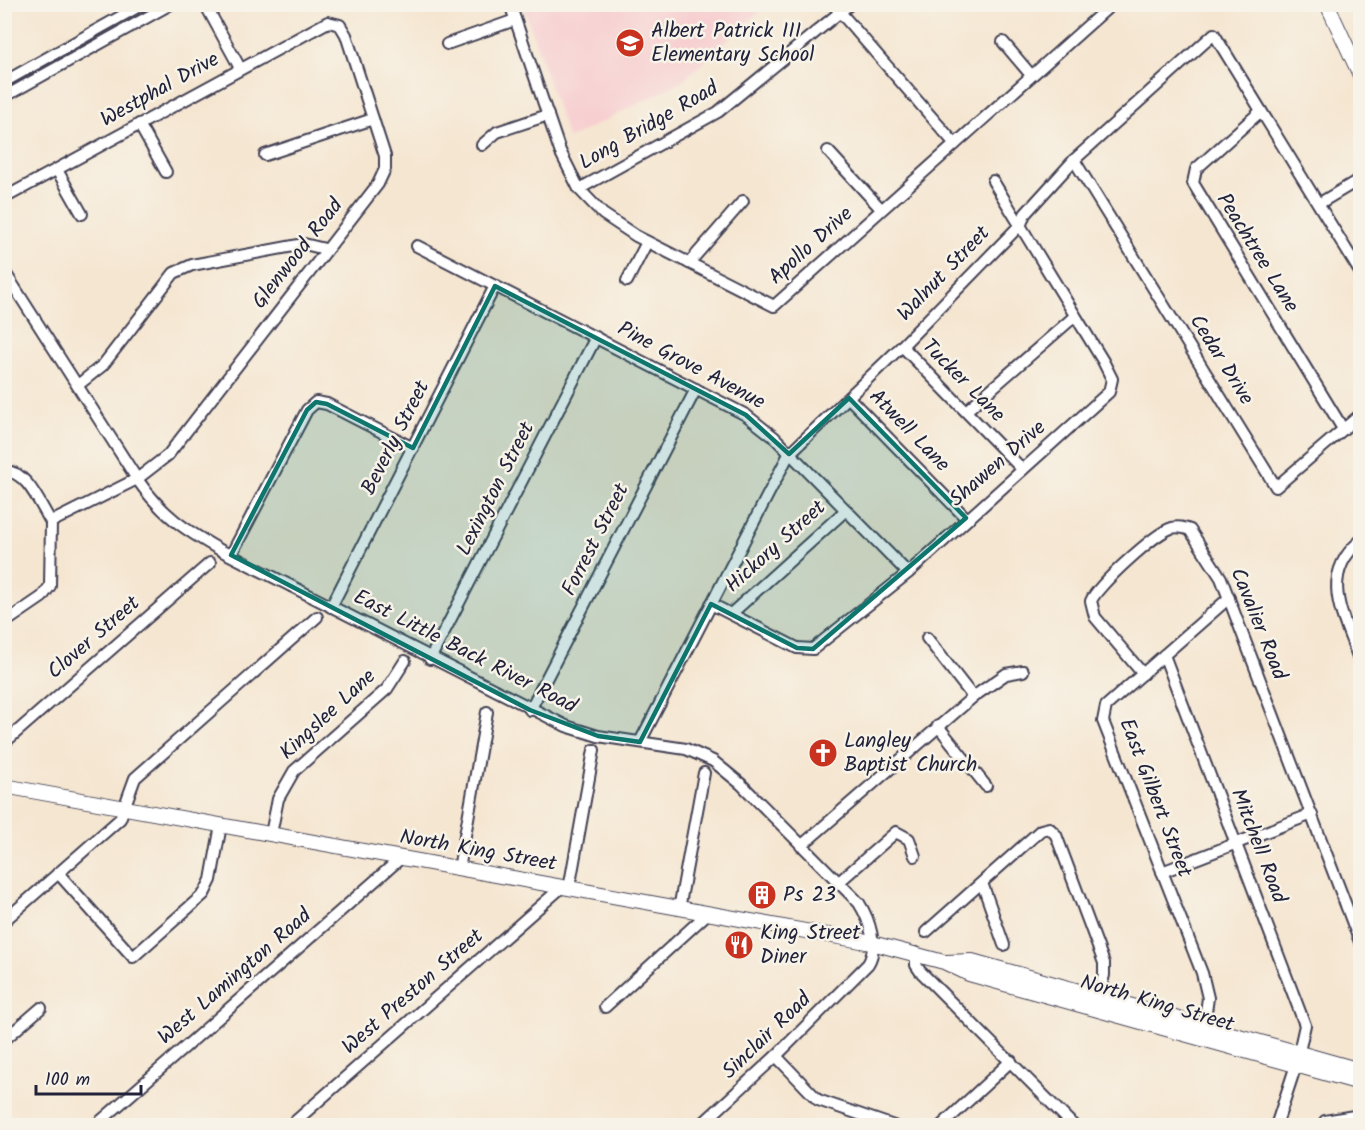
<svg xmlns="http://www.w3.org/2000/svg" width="1365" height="1130" font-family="Kalam,sans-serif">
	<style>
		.built { fill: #f7cfd0 }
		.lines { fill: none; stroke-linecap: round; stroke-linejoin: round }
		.minor-casing { stroke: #423f52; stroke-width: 14 }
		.major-casing { stroke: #423f52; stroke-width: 16 }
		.minor { stroke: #fff; stroke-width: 10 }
		.major { stroke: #fff; stroke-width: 14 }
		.marked { fill: #0f766e; fill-opacity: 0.2; stroke: #0f766e; stroke-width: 4.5; stroke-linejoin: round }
		.labels { text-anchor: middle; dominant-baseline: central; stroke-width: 5; stroke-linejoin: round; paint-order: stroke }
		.poi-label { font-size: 21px; fill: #22223b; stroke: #f7f3e8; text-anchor: start }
		.street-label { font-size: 21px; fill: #22223b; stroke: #f7f3e8 }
	</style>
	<rect width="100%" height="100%" fill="#f7f3e8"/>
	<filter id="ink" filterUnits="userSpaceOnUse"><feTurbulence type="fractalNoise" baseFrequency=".0167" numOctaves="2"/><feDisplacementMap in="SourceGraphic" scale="12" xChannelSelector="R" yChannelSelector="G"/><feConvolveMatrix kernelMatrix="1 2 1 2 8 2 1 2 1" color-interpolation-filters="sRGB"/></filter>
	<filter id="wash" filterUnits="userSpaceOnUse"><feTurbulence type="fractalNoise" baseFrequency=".008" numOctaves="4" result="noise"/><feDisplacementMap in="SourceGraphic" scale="24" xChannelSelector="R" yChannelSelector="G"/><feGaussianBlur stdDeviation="1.35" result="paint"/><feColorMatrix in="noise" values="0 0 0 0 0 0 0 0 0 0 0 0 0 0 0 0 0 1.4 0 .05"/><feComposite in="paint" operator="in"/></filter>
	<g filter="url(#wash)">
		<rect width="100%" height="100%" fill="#f5e6d1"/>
		<path class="built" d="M523 5V4L767 5 681 82 568 139Z"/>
	</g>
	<g filter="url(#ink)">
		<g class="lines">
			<g class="minor-casing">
				<g id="minor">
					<path d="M205 4 240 68"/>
					<path d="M510 4 560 151 579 189 603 214 636 236 774 306 1112 4"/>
					<path d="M833 4 955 144"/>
					<path d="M1003 42 1031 75"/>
					<path d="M447 44 515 20"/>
					<path d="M4 82 143 4"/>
					<path d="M4 97 171 4"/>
					<path d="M1261 111 1196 169 1193 183 1343 429"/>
					<path d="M139 124 166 172"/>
					<path d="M482 145 497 132 548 115"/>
					<path d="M828 151 881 209"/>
					<path d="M265 155 373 119"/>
					<path d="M1074 160 1276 487 1360 415"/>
					<path d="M57 170 82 214"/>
					<path d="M579 189 718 112 850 4"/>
					<path d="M4 198 328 22 340 25 346 35 385 156V169L378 184 168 455 137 479 51 522 50 586 42 597 4 623"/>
					<path d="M1320 203 1360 179"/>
					<path d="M417 246 746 415 774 437 908 573"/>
					<path d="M689 263 743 201"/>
					<path d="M4 271 137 479C162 515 185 530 222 551L566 726 598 736 686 749 713 761 741 784 859 903C869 919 879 947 868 964L776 1056 700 1126"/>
					<path d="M627 281 647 242"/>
					<path d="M902 346 1022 469"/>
					<path d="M78 385 103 365 174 273 192 265 304 244 325 249"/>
					<path d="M849 398 966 518"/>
					<path d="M966 411 1075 316"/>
					<path d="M4 471C27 470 40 505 51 522"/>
					<path d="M1360 541C1317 577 1345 619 1360 662"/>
					<path d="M231 555 307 410 316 402 327 404 413 448"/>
					<path d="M711 604 797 648 813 649 908 573 1109 392 1112 379 1103 361 993 181"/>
					<path d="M331 607 495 286"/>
					<path d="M732 613 846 510"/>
					<path d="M927 638 973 697"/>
					<path d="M1164 655 1305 1025 1296 1065 1276 1126"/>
					<path d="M430 659 596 337"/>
					<path d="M1143 674 1095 617 1091 601C1097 586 1156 532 1172 528 1178 526 1184 528 1190 530L1221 578 1360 942"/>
					<path d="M530 710 696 389"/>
					<path d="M938 726 986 786"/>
					<path d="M640 742 789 454 902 346 1021 224 1025 214 1074 160 1214 34 1360 272"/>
					<path d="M4 743 210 563"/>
					<path d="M271 834 278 799 294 771 387 689 405 661"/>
					<path d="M801 846 973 697 1006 674 1023 671"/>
					<path d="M459 869 487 712"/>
					<path d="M1162 872 1312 814"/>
					<path d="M58 873 133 957 204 894 211 880 221 825"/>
					<path d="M839 882 896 832 909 839 915 856"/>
					<path d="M982 883 1004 945"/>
					<path d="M569 889 594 750"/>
					<path d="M679 909 704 773"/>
					<path d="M4 921 120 819 135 778 317 617"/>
					<path d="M926 932 1041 830 1049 828 1056 835 1104 963V975L1097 1003"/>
					<path d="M916 953V965L920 971 1074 1126"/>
					<path d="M605 1007 708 913"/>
					<path d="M1204 1026 1208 998 1202 973 1103 721 1106 706 1229 598"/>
					<path d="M4 1040 41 1008"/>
					<path d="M776 1056 818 1100 894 1126"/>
					<path d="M1325 1121 1360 1115"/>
					<path d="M95 1126 401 858"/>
					<path d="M290 1126 562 887"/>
					<path d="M941 1126 1011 1061"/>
				</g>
			</g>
			<g class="major-casing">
				<g id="major">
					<path d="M1327 4 1360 75"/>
					<path d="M4 786 872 943 944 962 969 974 1360 1083"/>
					<path d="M946 962 972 961 1360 1070"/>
				</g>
			</g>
			<use href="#minor" class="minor"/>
			<use href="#major" class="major"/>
		</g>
	</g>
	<path class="marked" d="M495 286 746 415 789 454 849 398 966 518 813 649 797 648 711 604 640 742 598 736 530 710 231 555 307 410 316 402 327 404 413 448Z"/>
	<defs>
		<g id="school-disc" transform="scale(1.5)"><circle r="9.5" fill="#c8321e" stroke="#f7f3e8"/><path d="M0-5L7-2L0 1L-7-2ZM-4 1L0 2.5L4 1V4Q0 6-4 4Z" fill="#fff"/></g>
		<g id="church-disc" transform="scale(1.5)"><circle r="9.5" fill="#c8321e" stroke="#f7f3e8"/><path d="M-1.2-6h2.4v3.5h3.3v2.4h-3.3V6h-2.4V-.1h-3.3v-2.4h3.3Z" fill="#fff"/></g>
		<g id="building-disc" transform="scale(1.5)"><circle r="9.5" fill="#c8321e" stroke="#f7f3e8"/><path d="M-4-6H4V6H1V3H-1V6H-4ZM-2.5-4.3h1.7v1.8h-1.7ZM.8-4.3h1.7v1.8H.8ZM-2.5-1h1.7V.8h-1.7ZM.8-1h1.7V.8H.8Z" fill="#fff"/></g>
		<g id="restaurant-disc" transform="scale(1.5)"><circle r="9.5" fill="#c8321e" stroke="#f7f3e8"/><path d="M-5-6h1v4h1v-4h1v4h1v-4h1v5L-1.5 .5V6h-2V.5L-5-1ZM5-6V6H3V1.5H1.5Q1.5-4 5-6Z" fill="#fff"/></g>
	</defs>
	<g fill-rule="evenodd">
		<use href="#school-disc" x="630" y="43"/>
		<use href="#church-disc" x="823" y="753"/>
		<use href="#building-disc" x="762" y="895"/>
		<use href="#restaurant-disc" x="739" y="945"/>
	</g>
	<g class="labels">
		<g class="poi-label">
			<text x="651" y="31">Albert Patrick III<tspan x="651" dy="24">Elementary School</tspan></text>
			<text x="844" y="741">Langley<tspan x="844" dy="24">Baptist Church</tspan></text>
			<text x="783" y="895">Ps 23</text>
			<text x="760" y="933">King Street<tspan x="760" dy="24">Diner</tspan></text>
		</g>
		<g class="street-label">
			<text transform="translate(160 90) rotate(-29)">Westphal Drive</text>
			<text transform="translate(649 126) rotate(-30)">Long Bridge Road</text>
			<text transform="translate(811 246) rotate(-42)">Apollo Drive</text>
			<text transform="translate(1257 253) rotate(58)">Peachtree Lane</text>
			<text transform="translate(298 254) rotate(-52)">Glenwood Road</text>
			<text transform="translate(944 274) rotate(-46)">Walnut Street</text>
			<text transform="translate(1221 360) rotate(58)">Cedar Drive</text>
			<text transform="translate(691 366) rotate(28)">Pine Grove Avenue</text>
			<text transform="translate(963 381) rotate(45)">Tucker Lane</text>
			<text transform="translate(909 431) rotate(46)">Atwell Lane</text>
			<text transform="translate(396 438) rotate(-63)">Beverly Street</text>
			<text transform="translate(998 464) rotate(-41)">Shawen Drive</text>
			<text transform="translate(496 489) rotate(-63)">Lexington Street</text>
			<text transform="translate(596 540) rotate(-63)">Forrest Street</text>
			<text transform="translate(776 547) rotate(-42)">Hickory Street</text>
			<text transform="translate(1258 624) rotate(68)">Cavalier Road</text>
			<text transform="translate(94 638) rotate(-41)">Clover Street</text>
			<text transform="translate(465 652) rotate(27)">East Little Back River Road</text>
			<text transform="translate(328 715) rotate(-43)">Kingslee Lane</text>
			<text transform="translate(1155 798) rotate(69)">East Gilbert Street</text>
			<text transform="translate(1258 846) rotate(69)">Mitchell Road</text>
			<text transform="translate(478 851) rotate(10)">North King Street</text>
			<text transform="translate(235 977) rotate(-41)">West Lamington Road</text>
			<text transform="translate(413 992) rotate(-41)">West Preston Street</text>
			<text transform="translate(1157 1004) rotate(16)">North King Street</text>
			<text transform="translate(767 1036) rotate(-44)">Sinclair Road</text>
		</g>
	</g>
	<rect width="1365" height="1130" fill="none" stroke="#f7f3e8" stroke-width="24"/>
	<path d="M36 1085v9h105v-9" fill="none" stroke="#22223b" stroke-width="3"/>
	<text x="45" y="1085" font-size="18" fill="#22223b" stroke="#f7f3e8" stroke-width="4.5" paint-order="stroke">100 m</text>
</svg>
